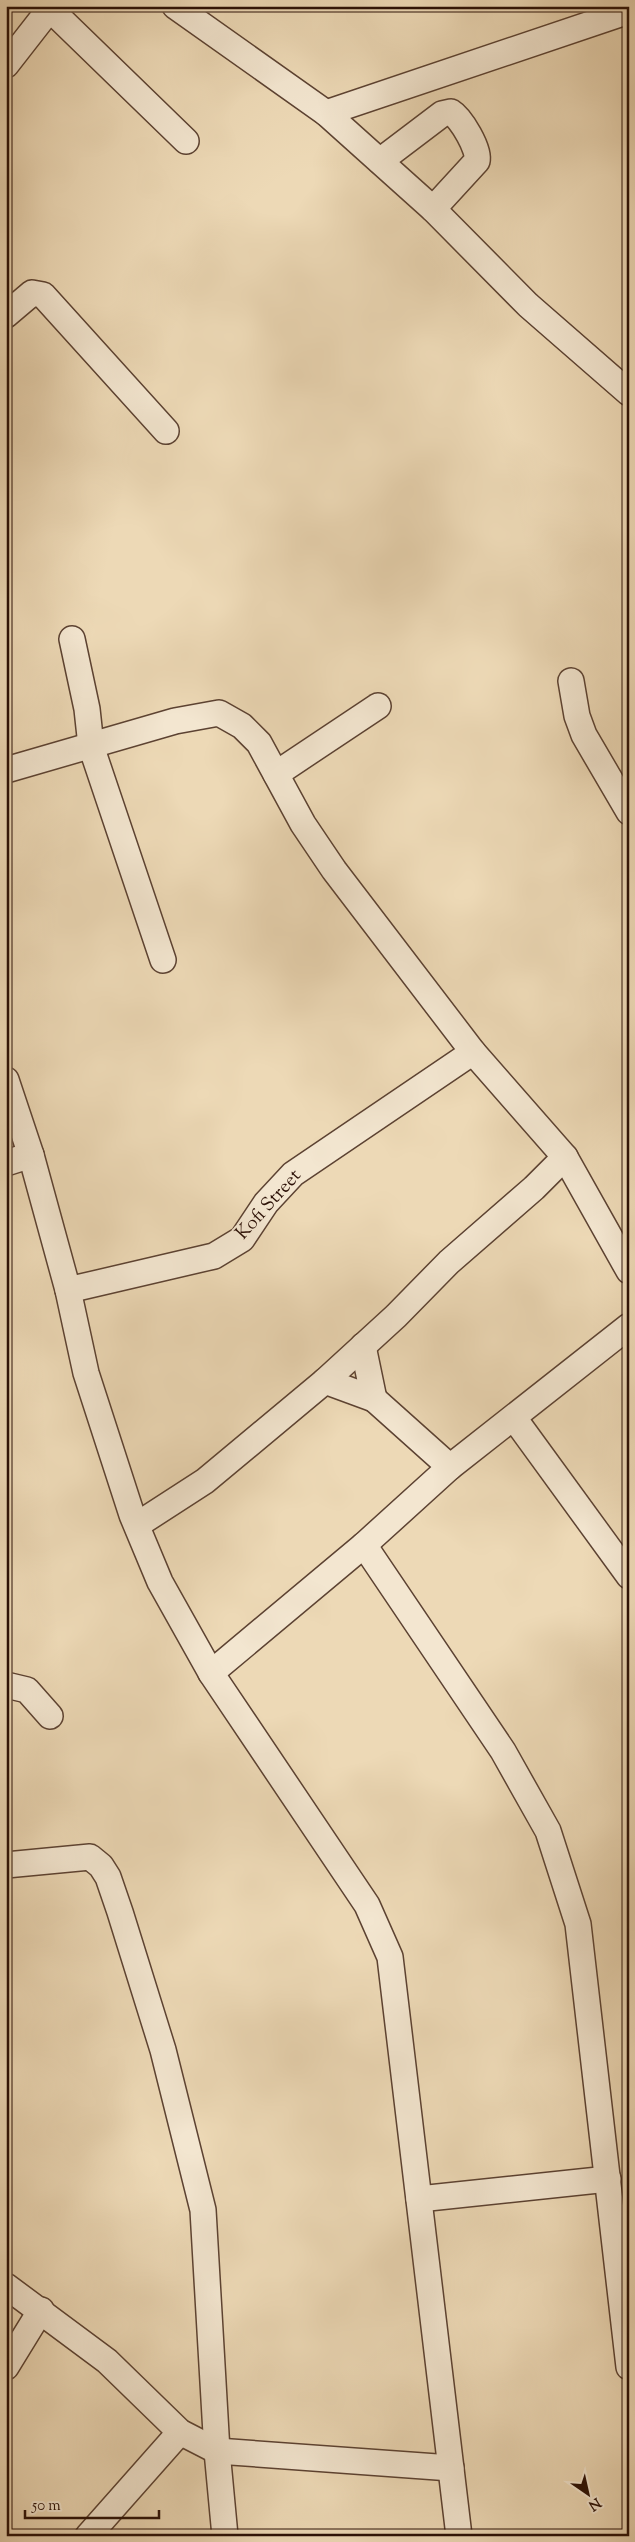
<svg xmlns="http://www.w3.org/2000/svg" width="635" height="2542" font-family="'Sorts Mill Goudy',serif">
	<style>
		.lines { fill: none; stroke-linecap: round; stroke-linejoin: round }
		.minor-casing { stroke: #5c4232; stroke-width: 28 }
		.minor { stroke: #f3e6d0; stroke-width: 25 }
		.labels { text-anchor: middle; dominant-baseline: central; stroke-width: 4; stroke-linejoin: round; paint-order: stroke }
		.street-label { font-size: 19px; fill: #2b1006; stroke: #f3e6d0 }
	</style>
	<rect width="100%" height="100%" fill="#edd9b6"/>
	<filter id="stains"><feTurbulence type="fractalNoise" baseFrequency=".004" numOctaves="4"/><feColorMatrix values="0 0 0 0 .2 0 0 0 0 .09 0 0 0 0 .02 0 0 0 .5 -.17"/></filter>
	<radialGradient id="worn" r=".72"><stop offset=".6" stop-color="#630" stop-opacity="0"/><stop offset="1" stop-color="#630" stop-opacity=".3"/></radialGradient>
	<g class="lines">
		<g class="minor-casing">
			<g id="minor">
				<path d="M175 6 326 113 433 209 528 305 629 393"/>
				<path d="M50 9 186 141"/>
				<path d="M6 65 52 6"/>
				<path d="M326 113 629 11"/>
				<path d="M380 161 442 114 451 112C461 118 480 150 477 161L433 209"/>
				<path d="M6 315 32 293 43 295 166 431"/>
				<path d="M72 639 87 709 91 746 163 960"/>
				<path d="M571 681 577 716 584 735 629 812"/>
				<path d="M6 770 175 721 219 713 242 726 259 743 303 824 334 870 473 1052 565 1157 629 1271"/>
				<path d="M276 774 378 706"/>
				<path d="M6 1080 31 1155 68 1290 86 1373 132 1515 160 1582 211 1673 367 1905 390 1957 459 2536"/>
				<path d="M6 1163 31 1155"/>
				<path d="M68 1290 214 1256 242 1239 266 1203 293 1174 473 1052"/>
				<path d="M325 1381 374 1399 363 1346"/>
				<path d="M374 1399 450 1467"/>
				<path d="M514 1418 629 1576"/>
				<path d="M137 1525 205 1481 325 1381 396 1316 449 1262 534 1188 565 1157"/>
				<path d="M364 1545 503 1751 548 1831 578 1924 629 2367"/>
				<path d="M211 1673 364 1545 450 1467 629 1326"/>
				<path d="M6 1685 27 1690 50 1716"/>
				<path d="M6 1865 90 1857 101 1866 108 1877 120 1912 163 2050 203 2210 217 2451 225 2536"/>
				<path d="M419 2199 608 2179"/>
				<path d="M6 2286 107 2361 180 2432 217 2451 451 2468"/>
				<path d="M6 2367 41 2310"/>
				<path d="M88 2536 180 2432"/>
			</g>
		</g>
		<use href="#minor" class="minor"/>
	</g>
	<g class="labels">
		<g class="street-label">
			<text transform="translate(269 1205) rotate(-48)">Kofi Street</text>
		</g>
	</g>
	<rect width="635" height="2542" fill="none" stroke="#edd9b6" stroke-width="25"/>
	<rect x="8" y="8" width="620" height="2527" fill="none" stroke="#2b1006" stroke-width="2.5"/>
	<rect x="12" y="12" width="610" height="2517" fill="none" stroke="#2b1006"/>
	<g transform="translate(588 2494) rotate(146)" stroke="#f3e6d0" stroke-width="4" paint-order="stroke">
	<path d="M0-4L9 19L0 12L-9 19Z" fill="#2b1006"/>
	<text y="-8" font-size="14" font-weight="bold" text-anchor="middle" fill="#2b1006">N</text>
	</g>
	<path d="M25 2510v8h134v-8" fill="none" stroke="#2b1006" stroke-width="2.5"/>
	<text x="32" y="2510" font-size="15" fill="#2b1006" stroke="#f3e6d0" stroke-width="4" paint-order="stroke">50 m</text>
	<rect width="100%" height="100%" filter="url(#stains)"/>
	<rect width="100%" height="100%" fill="url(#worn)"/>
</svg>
